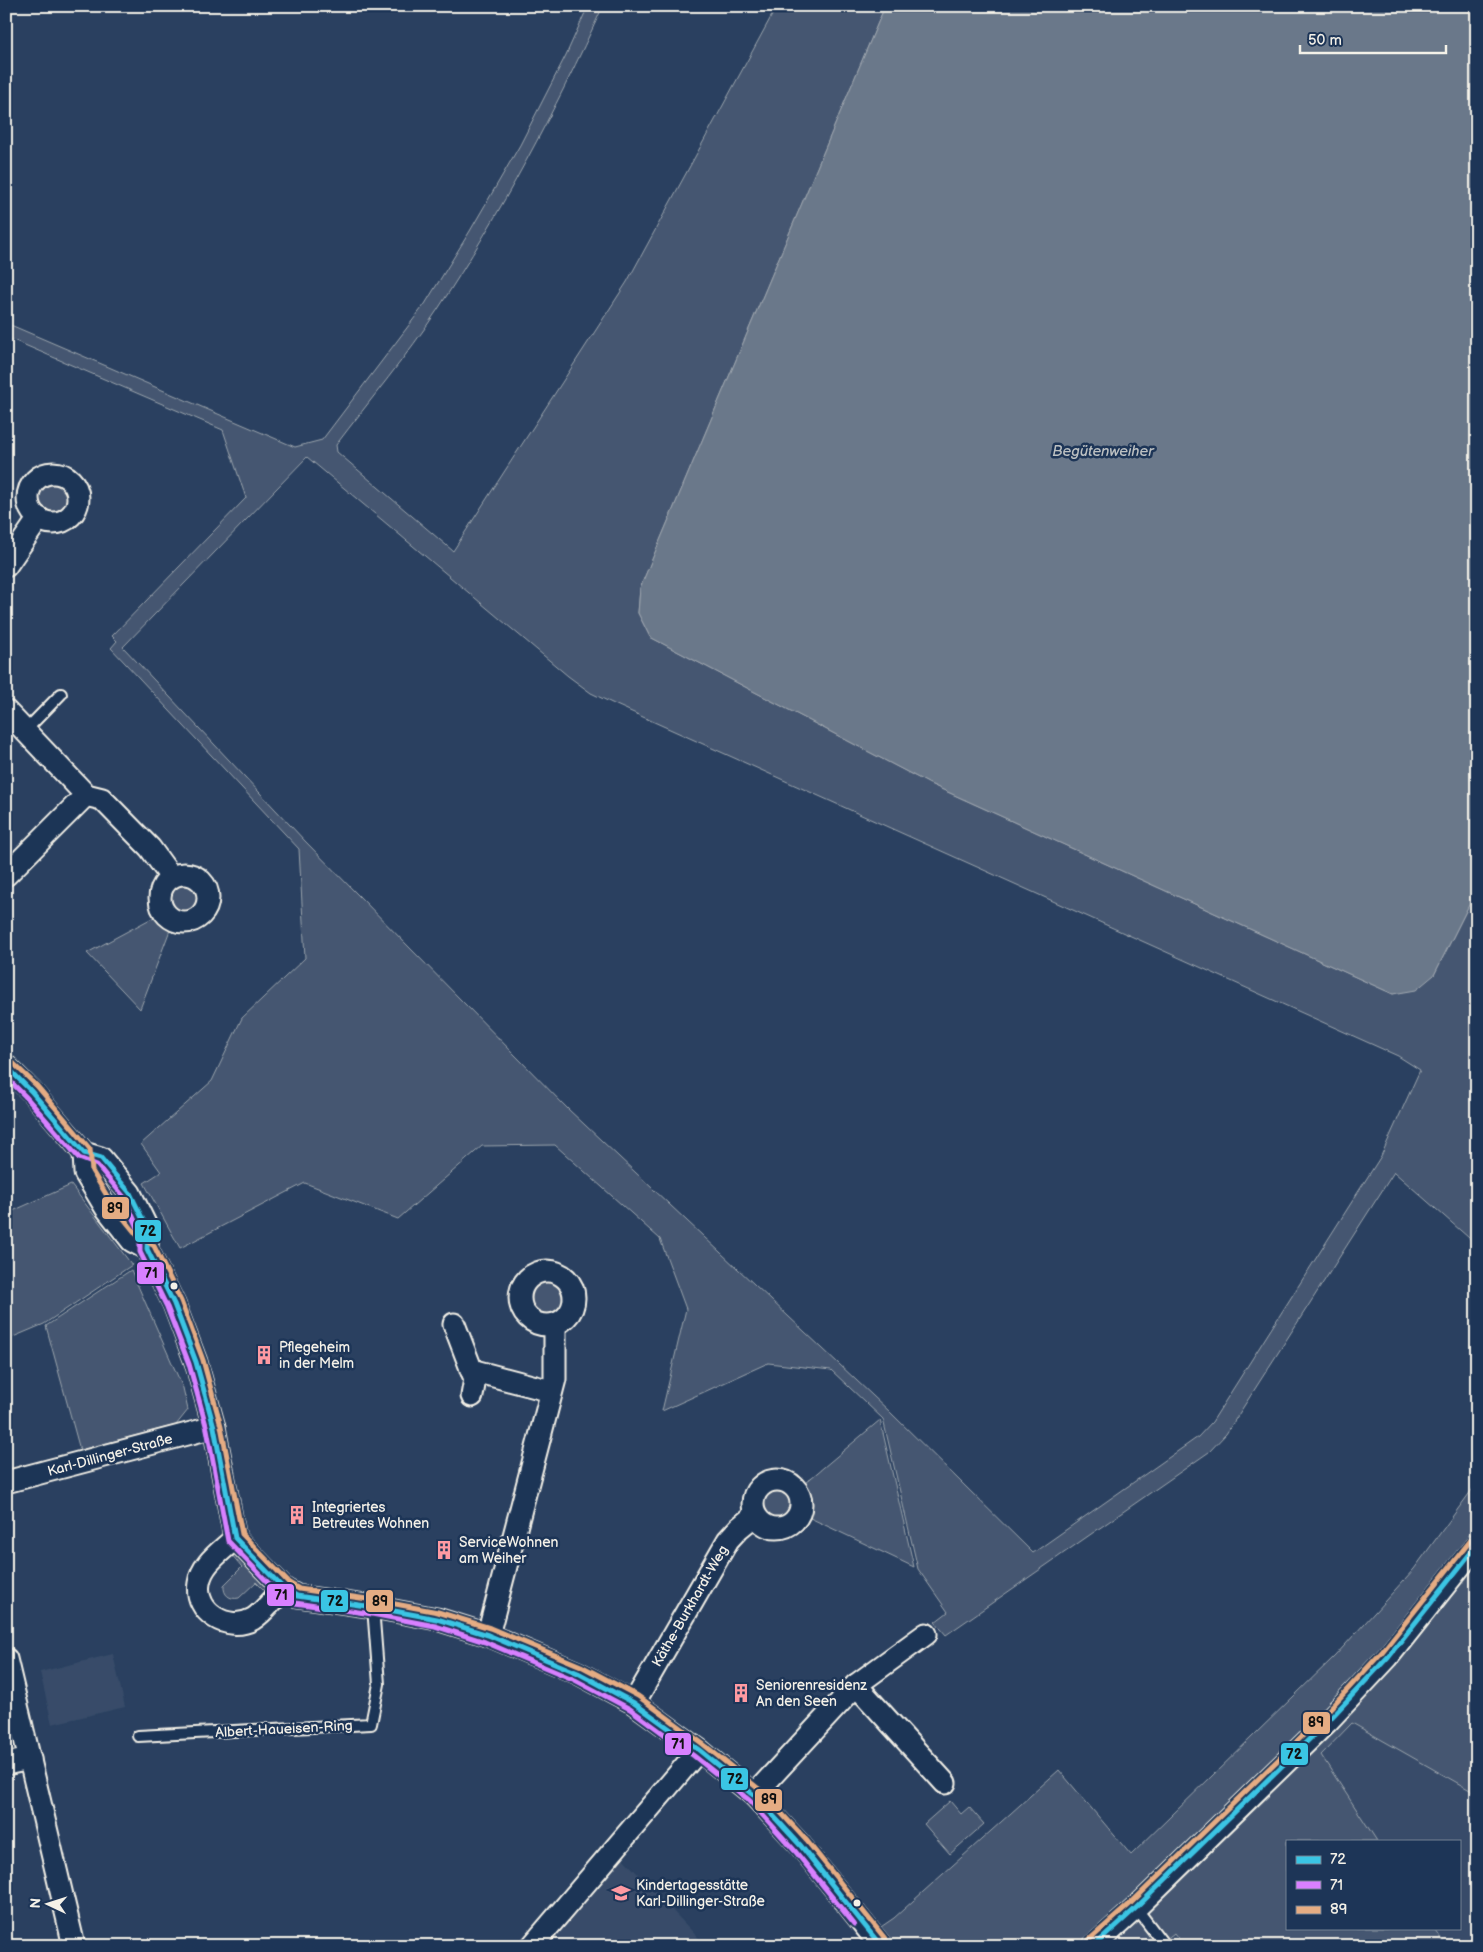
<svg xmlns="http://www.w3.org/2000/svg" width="1483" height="1952" font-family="'Balsamiq Sans',sans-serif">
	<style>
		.built { fill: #374c69; fill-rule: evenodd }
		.green { fill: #445771; stroke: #9ca4ac; fill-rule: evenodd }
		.water { fill: #6a788a; stroke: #a1a8b0 }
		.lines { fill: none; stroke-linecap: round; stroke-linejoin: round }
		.lane-casing { stroke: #f4f1e8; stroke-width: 14 }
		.street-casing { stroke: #f4f1e8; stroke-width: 25 }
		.lane { stroke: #1d3557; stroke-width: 10 }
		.street { stroke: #1d3557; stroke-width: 21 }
		.bus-1-casing { stroke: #1d3557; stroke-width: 9 }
		.bus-2-casing { stroke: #1d3557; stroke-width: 9 }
		.bus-3-casing { stroke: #1d3557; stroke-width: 9 }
		.bus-1 { stroke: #3ac5e4; stroke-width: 5 }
		.bus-2 { stroke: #d880ff; stroke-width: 5 }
		.bus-3 { stroke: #e5ac83; stroke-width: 5 }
		.bus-dot { fill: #f4f1e8; stroke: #1d3557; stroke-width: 2 }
		.labels { text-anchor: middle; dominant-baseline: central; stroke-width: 5; stroke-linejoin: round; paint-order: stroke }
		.poi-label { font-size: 14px; fill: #f4f1e8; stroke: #1d3557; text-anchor: start }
		.street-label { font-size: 14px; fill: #f4f1e8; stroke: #1d3557 }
		.water-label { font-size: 15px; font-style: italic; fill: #bdc1c2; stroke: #1d3557 }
		.line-badge { stroke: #1d3557; stroke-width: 2 }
		.pale-badge-label { font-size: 14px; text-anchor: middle; font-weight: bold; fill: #111 }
	</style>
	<rect width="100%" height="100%" fill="#2a4060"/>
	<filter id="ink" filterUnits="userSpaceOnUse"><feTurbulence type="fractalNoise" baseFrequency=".02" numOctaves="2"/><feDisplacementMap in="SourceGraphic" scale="10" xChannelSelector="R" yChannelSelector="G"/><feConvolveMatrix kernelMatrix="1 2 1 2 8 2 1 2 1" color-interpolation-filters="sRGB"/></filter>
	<g filter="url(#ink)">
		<g class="built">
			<path d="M1477 1574V1946H1114ZM1287 1841H1459V1928H1287Z"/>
			<path d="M113 1654 125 1707 52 1724 40 1672Z"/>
			<path d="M620 1855 706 1946H567L553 1932Z"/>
		</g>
		<g class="green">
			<path d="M588 6H603C555 111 501 213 438 309 407 356 370 400 336 445L337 452 453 551 627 282 777 6H885L640 588 638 613 650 637 930 784 1393 994 1434 975 1477 889V1245L1394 1172 1226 1434 1209 1452 946 1635 935 1622 948 1612 918 1569 883 1419 831 1370 768 1363 662 1411 686 1309 660 1239 555 1145 482 1146 398 1219 305 1183 180 1248 144 1183 161 1172 141 1144 212 1081 242 1018 305 958 299 849 111 648 117 641 112 636 246 498 223 430 6 337V323L295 447 322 440 425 304 470 231 520 145 566 55ZM307 457 568 676 591 693 614 704 1398 1056 1420 1070 1381 1156 1212 1422 1198 1437 1033 1553 890 1412 568 1109 305 841 123 647Z"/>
			<circle cx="53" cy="498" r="25"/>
			<circle cx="184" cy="898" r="24"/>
			<path d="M154 917 160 924 170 930 140 1009 87 953Z"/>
			<path d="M71 1185 132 1265 44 1324 6 1340V1214Z"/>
			<path d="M131 1270 183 1388 188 1410 176 1425 80 1450 46 1326Z"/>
			<circle cx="547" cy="1298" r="27"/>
			<path d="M880 1420 914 1567 808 1517 810 1500 805 1483Z"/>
			<circle cx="777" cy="1504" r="24"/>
			<path d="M1477 1483V1794L1352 1723 1321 1755 1377 1841H1287V1928H1434L1445 1946H1184L1174 1933 1158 1946H853L894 1918 1059 1770 1131 1855 1335 1656 1414 1569Z"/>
			<path d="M235 1550 270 1590 267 1593 256 1582 239 1598C230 1600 223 1595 224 1585L242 1567 231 1554Z"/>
			<path d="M950 1801 961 1814 969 1807 984 1824 950 1854 924 1824Z"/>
		</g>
		<path class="water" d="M885 6H1477V889L1434 975 1416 990 1393 994 930 784 650 637 638 613 640 588Z"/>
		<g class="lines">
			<g class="lane-casing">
				<g id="lane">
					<path d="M25 731 61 694"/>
					<path d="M138 1736 371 1724 379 1684 373 1607"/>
					<path d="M1136 1908 1165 1946"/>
				</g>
			</g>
			<g class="street-casing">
				<g id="street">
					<circle cx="53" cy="498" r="25"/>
					<path d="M6 566 39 518"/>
					<path d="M6 711 86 795 6 875"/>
					<path d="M86 795 102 799 150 848 171 877"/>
					<circle cx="184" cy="898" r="24"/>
					<path d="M6 1066 31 1091 84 1153 101 1158 130 1193 148 1230 147 1249 174 1304 196 1362 214 1427 235 1538 284 1589 297 1596 373 1607 437 1619 488 1635 578 1673 634 1703 699 1750 754 1795 801 1846 881 1946"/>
					<path d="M84 1153 85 1173 106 1208 132 1241 147 1249"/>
					<circle cx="547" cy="1298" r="27"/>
					<path d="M454 1324 475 1379 472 1396"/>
					<path d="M471 1370 551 1391"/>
					<circle cx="777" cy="1504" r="24"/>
					<path d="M6 1482 214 1427"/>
					<path d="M235 1538C222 1551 202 1563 199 1583 194 1612 228 1633 253 1619 263 1613 275 1597 284 1589"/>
					<path d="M488 1635 555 1379V1324"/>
					<path d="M6 1659 74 1946"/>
					<path d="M856 1685 945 1783"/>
					<path d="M634 1703 728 1540 739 1528 755 1515"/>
					<path d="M6 1764 30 1759"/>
					<path d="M754 1795 856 1685 926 1634"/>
					<path d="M532 1946 699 1750"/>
					<path d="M1094 1946 1136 1908 1328 1721 1388 1657 1477 1545"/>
				</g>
			</g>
			<use href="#lane" class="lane"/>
			<use href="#street" class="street"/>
			<g class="bus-1-casing">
				<g id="bus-1">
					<path d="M6 1066 31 1091 84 1153 101 1158 130 1193 148 1230 147 1249 174 1304 196 1362 214 1427 235 1538 284 1589 297 1596 373 1607 437 1619 488 1635 578 1673 634 1703 699 1750 754 1795 801 1846 881 1946"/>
					<path d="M1094 1946 1136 1908 1328 1721 1388 1657 1477 1545"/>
				</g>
			</g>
			<g class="bus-2-casing">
				<path id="bus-2" d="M6 1077 25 1096 79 1158 97 1165 124 1197 140 1232V1252L167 1307 189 1364 207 1429 228 1541 279 1594 295 1603 372 1614 435 1626 485 1642 575 1680 630 1709 694 1756 749 1800 795 1851 854 1924"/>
			</g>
			<g class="bus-3-casing">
				<g id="bus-3">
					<path d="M11 1061 37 1086 90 1149 92 1171 112 1204 137 1235 154 1246 181 1301 203 1360 221 1426 242 1534 289 1583 299 1589 374 1600 438 1612 490 1628 581 1666 638 1696 703 1744 760 1790 807 1841 887 1941"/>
					<path d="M1089 1940 1131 1903 1323 1716 1382 1652 1471 1540"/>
				</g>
			</g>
			<use href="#bus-1" class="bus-1"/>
			<use href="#bus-2" class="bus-2"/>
			<use href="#bus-3" class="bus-3"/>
		</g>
	</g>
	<defs>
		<g id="building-bare" transform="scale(1.5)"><path d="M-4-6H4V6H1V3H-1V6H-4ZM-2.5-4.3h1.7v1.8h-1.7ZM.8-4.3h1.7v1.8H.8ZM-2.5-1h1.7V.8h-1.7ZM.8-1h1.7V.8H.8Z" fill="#ff9aa2" stroke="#1d3557" stroke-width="2.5" paint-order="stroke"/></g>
		<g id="school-bare" transform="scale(1.5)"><path d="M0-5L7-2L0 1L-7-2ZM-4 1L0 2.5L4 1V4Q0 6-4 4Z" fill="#ff9aa2" stroke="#1d3557" stroke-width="2.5" paint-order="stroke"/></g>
	</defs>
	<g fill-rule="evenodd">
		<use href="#building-bare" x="264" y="1355"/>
		<use href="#building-bare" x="297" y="1515"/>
		<use href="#building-bare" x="444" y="1550"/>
		<use href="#building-bare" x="741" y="1693"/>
		<use href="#school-bare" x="621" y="1893"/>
	</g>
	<g class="bus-dot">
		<circle cx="174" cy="1286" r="4.5"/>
		<circle cx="857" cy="1903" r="4.5"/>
	</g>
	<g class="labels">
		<g class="poi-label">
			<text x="279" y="1347">Pflegeheim<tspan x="279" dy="16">in der Melm</tspan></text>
			<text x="312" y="1507">Integriertes<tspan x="312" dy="16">Betreutes Wohnen</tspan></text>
			<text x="459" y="1542">ServiceWohnen<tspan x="459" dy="16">am Weiher</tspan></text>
			<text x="756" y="1685">Seniorenresidenz<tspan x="756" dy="16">An den Seen</tspan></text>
			<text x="636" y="1885">Kindertagesstätte<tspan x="636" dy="16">Karl-Dillinger-Straße</tspan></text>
		</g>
		<g class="street-label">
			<text transform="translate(110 1455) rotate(-15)">Karl-Dillinger-Straße</text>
			<text transform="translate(690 1606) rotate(-60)">Käthe-Burkhardt-Weg</text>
			<text transform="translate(284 1729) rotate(-3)">Albert-Haueisen-Ring</text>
		</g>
		<g class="water-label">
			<text x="1103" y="451">Begütenweiher</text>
		</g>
	</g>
	<g class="line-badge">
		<rect x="101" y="1196" width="29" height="24" rx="5" fill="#e5ac83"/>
		<rect x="134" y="1219" width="28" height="24" rx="5" fill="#3ac5e4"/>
		<rect x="136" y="1261" width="29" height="24" rx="5" fill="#d880ff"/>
		<rect x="266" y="1583" width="29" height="24" rx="5" fill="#d880ff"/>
		<rect x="365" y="1589" width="29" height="24" rx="5" fill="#e5ac83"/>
		<rect x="320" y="1589" width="29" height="24" rx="5" fill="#3ac5e4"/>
		<rect x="1302" y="1711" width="29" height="24" rx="5" fill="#e5ac83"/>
		<rect x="664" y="1732" width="28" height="24" rx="5" fill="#d880ff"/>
		<rect x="1280" y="1742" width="29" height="24" rx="5" fill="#3ac5e4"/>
		<rect x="720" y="1767" width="29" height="24" rx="5" fill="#3ac5e4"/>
		<rect x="754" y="1788" width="29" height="24" rx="5" fill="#e5ac83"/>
	</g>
	<g class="pale-badge-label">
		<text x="115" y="1213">89</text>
		<text x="148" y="1236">72</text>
		<text x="151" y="1278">71</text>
		<text x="281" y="1600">71</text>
		<text x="380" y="1606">89</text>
		<text x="335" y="1606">72</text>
		<text x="1316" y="1727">89</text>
		<text x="678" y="1749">71</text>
		<text x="1294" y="1759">72</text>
		<text x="735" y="1784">72</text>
		<text x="769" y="1804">89</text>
	</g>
	<rect width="1483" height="1952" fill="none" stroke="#1d3557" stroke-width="25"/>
	<rect x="12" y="12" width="1458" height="1927" fill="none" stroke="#f4f1e8" stroke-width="2" filter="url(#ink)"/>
	<rect x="1286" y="1840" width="175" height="90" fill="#1d3557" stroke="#738091"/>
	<rect x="1296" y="1856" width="25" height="8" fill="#3ac5e4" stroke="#738091"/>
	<text x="1330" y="1864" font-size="15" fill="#f4f1e8">72</text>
	<rect x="1296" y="1881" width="25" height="8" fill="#d880ff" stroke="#738091"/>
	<text x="1330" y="1890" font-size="15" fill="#f4f1e8">71</text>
	<rect x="1296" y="1906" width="25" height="8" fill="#e5ac83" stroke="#738091"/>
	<text x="1330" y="1914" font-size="15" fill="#f4f1e8">89</text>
	<g transform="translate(48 1904) rotate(274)" stroke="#1d3557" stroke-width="4" paint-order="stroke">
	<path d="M0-4L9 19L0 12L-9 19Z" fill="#f4f1e8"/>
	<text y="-8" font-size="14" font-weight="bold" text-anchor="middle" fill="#f4f1e8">N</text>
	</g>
	<path d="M1300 45v8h146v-8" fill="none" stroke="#f4f1e8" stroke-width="2.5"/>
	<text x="1308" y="45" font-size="15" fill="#f4f1e8" stroke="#1d3557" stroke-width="4" paint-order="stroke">50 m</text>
</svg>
